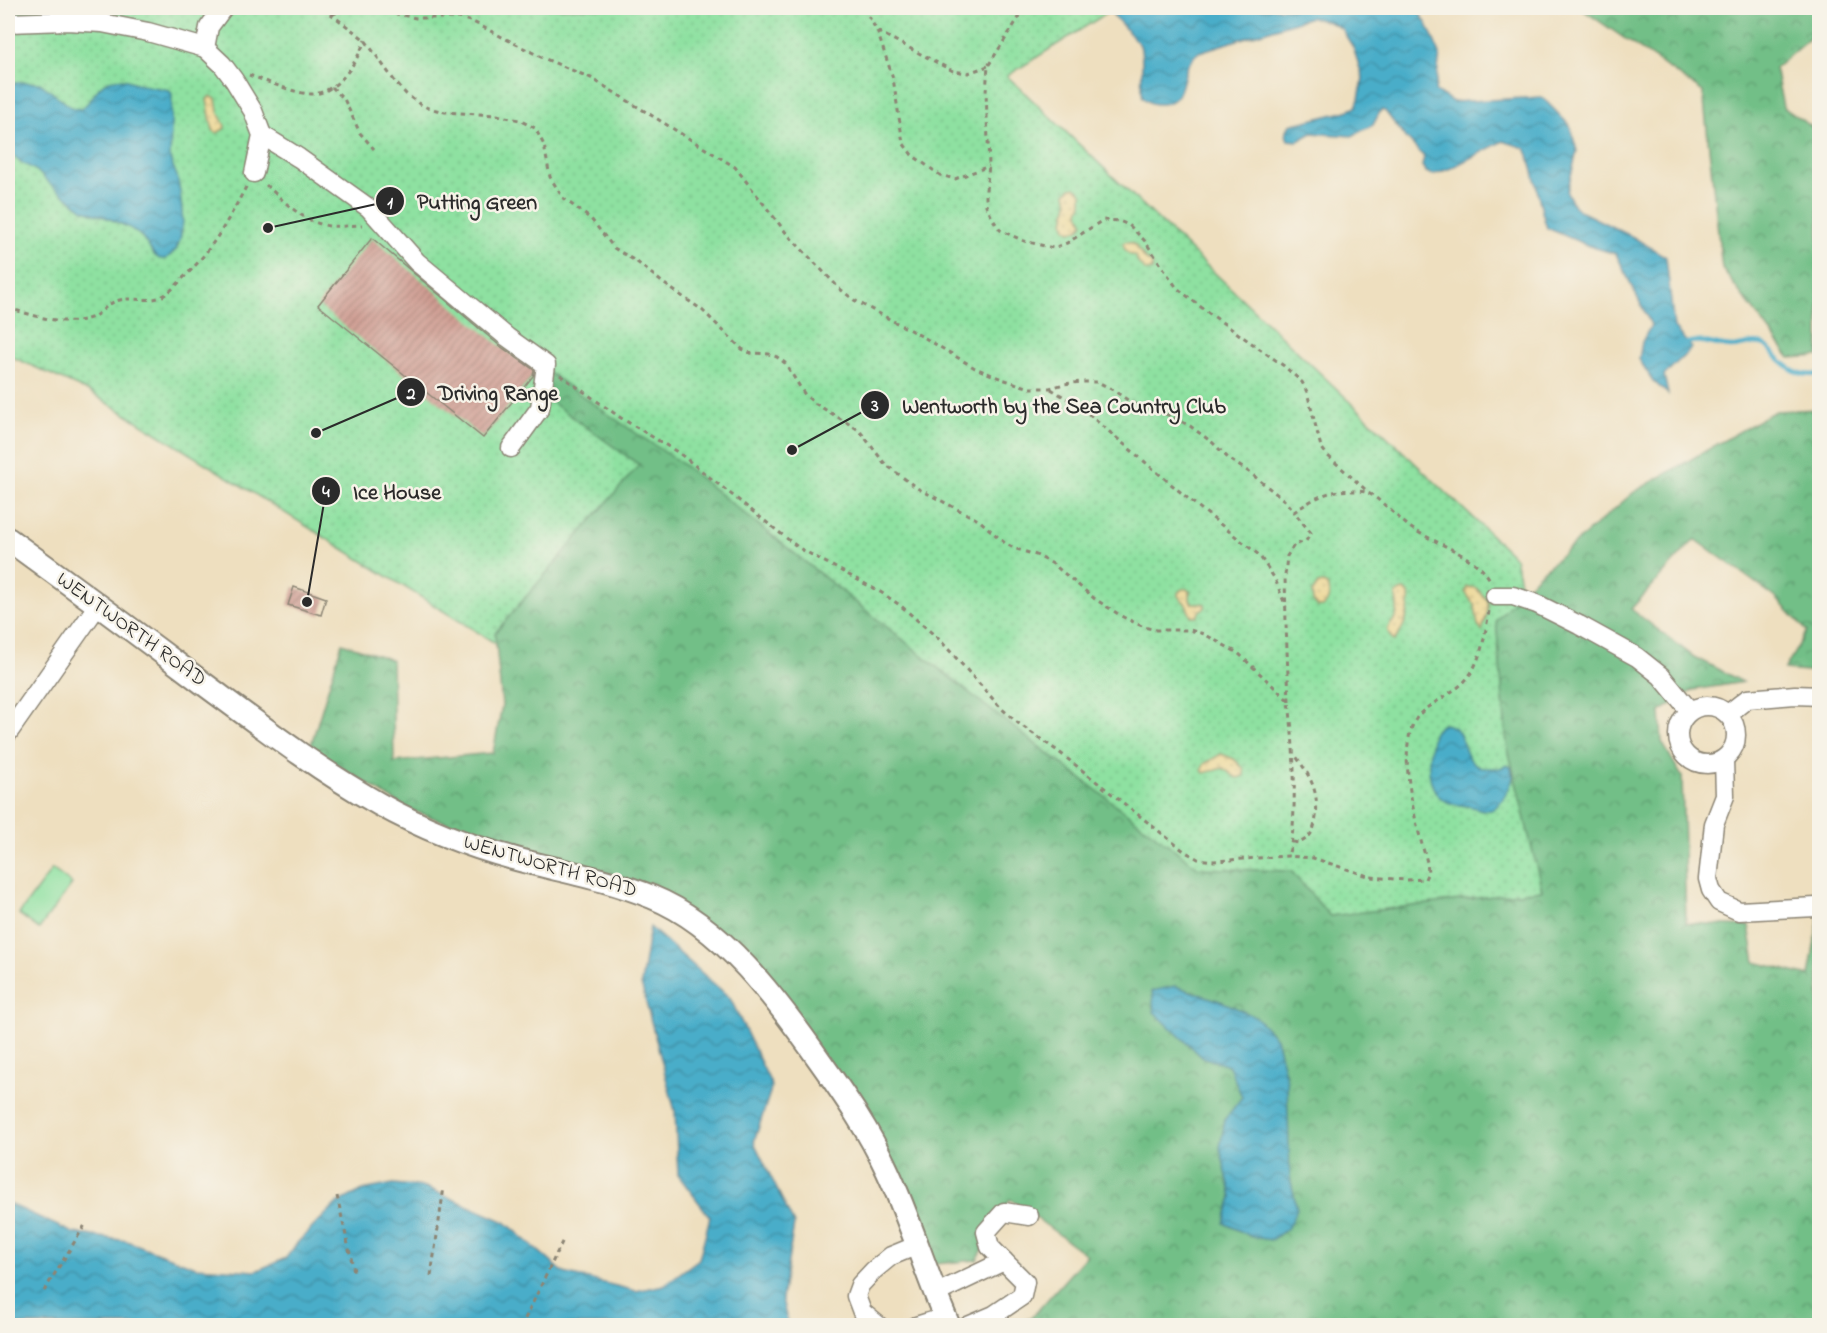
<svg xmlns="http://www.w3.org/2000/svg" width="1827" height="1333" font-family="'Indie Flower',sans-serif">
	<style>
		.grass { fill: url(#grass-dots); stroke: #5c8666; stroke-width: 1.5 }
		.forest { fill: url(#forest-crowns); stroke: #4e7559; stroke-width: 1.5 }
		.sand { fill: url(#sand-dots); stroke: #8c8264; stroke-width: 1.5 }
		.garden { fill: #8ee1a1; stroke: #5c8666; stroke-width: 1.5 }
		.water { fill: url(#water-waves); stroke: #3a6c7a; stroke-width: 1.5 }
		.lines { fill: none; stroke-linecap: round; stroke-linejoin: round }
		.stream { stroke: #4aadc9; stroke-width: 4.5 }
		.building { fill: url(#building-hatch) }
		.minor-casing { stroke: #8c8575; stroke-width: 21 }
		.major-casing { stroke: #8c8575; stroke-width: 26 }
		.path { stroke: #8c8575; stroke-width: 3; stroke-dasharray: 4.5 4.5; stroke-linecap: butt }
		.minor { stroke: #fff; stroke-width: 18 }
		.major { stroke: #fff; stroke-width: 22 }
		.labels { text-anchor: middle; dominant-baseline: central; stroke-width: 5; stroke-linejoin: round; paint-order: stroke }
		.street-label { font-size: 21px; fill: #2b2b2b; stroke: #f7f3e8 }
		.leader { fill: none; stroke: #2b2b2b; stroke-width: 2 }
		.callout-dot { fill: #2b2b2b; stroke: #f7f3e8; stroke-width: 2 }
		.mark-label { font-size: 18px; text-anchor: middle; font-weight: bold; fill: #fff }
		.callout-label { font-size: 22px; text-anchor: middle; font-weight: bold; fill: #2b2b2b; stroke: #f7f3e8; stroke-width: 5; stroke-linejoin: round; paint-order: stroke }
	</style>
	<defs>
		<pattern id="grass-dots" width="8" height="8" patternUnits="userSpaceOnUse" patternTransform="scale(1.5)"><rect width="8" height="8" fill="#8ee1a1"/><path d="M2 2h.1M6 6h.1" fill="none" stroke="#7bc18b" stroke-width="1.8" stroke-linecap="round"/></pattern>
		<pattern id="forest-crowns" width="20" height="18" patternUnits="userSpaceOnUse" patternTransform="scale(1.5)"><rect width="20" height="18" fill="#72bf87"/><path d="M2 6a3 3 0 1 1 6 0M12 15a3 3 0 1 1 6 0" fill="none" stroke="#5e9b6f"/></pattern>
		<pattern id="sand-dots" width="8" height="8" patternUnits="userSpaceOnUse" patternTransform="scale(1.5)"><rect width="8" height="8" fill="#eeda9e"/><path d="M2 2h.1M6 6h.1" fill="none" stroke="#cb8" stroke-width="1.8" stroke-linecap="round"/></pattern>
		<pattern id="water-waves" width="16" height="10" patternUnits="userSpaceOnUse" patternTransform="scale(1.5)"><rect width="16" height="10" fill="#4aadc9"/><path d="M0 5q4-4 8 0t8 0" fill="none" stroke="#3e8da3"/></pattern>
		<pattern id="building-hatch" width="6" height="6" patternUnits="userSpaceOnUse" patternTransform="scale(1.5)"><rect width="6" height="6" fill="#ce9a8f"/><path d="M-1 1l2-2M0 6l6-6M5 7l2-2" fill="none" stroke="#a77e75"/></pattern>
	</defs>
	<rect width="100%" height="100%" fill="#f7f3e8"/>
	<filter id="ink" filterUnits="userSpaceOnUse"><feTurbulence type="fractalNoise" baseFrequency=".0167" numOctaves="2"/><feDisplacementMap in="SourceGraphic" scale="12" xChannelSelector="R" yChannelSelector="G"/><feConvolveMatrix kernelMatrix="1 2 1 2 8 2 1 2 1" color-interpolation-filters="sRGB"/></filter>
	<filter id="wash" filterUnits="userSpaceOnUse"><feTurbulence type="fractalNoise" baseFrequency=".008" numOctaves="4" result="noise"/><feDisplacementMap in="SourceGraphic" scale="24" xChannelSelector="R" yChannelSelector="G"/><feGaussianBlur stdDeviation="1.35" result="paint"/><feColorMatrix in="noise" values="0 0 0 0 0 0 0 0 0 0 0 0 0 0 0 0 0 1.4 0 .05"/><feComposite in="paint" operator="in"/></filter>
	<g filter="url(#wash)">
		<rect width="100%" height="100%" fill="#eedfbf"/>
		<path class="grass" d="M8 8H925L978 16 983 8H1115L1007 76 1515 558 1572 840 1560 920 1210 928 516 656 90 392 8 355Z"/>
		<g class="forest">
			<path d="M1580 8H1737L1750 10 1752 8H1819V37L1810 38 1775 68 1783 107 1819 132V356L1790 358 1722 269 1703 92Z"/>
			<path d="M545 370 621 423 681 463 996 714 1199 868 1291 871 1330 916 1542 890 1507 745 1496 620 1537 576 1634 492 1775 411 1819 409V673L1784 670 1807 631 1775 597 1695 539 1631 609 1694 657 1743 682 1693 690 1660 712 1662 742 1682 777 1686 923 1749 926 1755 962 1809 976 1819 917V1325H1016L1032 1317 1087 1255 1010 1199 977 1260 935 1264 749 954 624 878 517 847 408 809 310 748 342 643 392 660 394 762 493 753 502 705 495 633 639 465 543 396Z"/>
		</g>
		<g class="sand">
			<path d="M210 96 216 99 218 112 225 126 224 129 217 133 214 132C211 127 209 108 207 100Z"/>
			<path d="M1075 187 1082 193V203L1079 212 1083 223 1079 229 1071 231 1066 229 1064 222 1068 202 1066 193 1071 188Z"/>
			<path d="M1125 242H1131L1136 246 1145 259 1152 264V270L1146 271 1139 264 1135 256C1128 255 1124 251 1123 243Z"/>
			<path d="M1323 583 1327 585C1330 594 1330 601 1323 607H1318L1313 601 1312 593 1318 584Z"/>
			<path d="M1467 587 1476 588 1488 601V610L1482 631 1478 626 1475 606 1465 592Z"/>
			<path d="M1182 589H1187L1190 592V600L1192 603 1205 604V608L1200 610 1197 617 1191 616 1185 603 1178 596V593Z"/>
			<path d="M1404 590 1409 594C1411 610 1404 629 1394 641 1381 624 1391 629 1396 616 1399 610 1396 601 1396 595L1400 591Z"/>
			<path d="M1221 754 1234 759 1244 769V775L1241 777 1237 778 1223 768 1204 773 1202 770 1204 764Z"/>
		</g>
		<path class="garden" d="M52 869 72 884 39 929 19 914Z"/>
		<g class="water">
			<path d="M1107 8H1416L1427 24 1440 54 1435 91 1453 102 1542 97 1570 126 1577 151 1567 192 1574 206 1584 213 1633 237 1666 257 1674 328 1692 348 1664 375 1668 394 1653 381 1639 359 1642 342 1651 325 1616 254 1589 246 1547 228C1537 202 1537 173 1525 148L1503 141 1451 168 1432 175 1426 172 1422 166 1424 157 1401 132 1385 111 1381 110 1373 125 1352 136 1312 133 1298 141 1288 140C1285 134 1286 131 1290 125L1347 111 1356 107 1359 99 1363 78 1353 47 1341 28 1329 22 1311 17 1199 52C1194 56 1190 61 1187 67 1181 83 1183 103 1161 104 1152 104 1150 103 1143 98 1139 80 1145 62 1140 45Z"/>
			<path d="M124 79 142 85 169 90 172 94 170 159 177 176 180 191 183 222 180 240 176 250 166 259H160L155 256 142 237 130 228 110 219 84 210 50 184 37 171 22 163 8 151V86L18 82 40 83 71 107 81 109C100 95 94 79 124 79Z"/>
			<path d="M1443 724C1465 726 1460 744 1469 758 1472 762 1477 765 1481 768H1502L1506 765 1511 767C1511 770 1513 774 1513 777 1512 785 1500 807 1491 810 1483 812 1476 807 1468 806 1462 805 1456 805 1450 803 1429 796 1427 770 1430 751 1432 739 1431 730 1443 724Z"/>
			<path d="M650 927 730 998 772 1086 754 1142 794 1224 782 1299 788 1325H8V1203L73 1233 127 1241 196 1267 256 1271 286 1258 298 1242 337 1203 363 1190 393 1184 425 1187 505 1222 564 1273 636 1291 664 1285 699 1259 710 1217 678 1175 675 1111 641 984Z"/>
			<path d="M1175 986 1223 1002 1256 1017 1276 1038 1287 1081 1290 1177 1297 1209 1287 1229 1271 1240 1252 1237 1224 1223 1232 1197 1220 1148 1225 1119 1242 1097 1229 1066 1202 1057 1154 1012 1152 991Z"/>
		</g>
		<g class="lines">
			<path class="stream" d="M1687 343C1703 338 1716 347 1732 347 1742 347 1755 340 1765 345 1768 347 1772 352 1775 355 1788 368 1800 378 1820 374"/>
		</g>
		<g id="blocks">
			<g class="building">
				<path d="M372 238 500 346 534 370 533 376 483 438 318 305Z"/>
				<path d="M294 587 326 598 321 615 288 605Z"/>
			</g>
		</g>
	</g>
	<g filter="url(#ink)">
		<use href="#blocks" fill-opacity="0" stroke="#8c8575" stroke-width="1.5"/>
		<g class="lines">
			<g class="minor-casing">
				<g id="minor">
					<path d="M8 23 67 21 102 23 148 32 205 48 222 64 234 80 253 111 262 135 254 173"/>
					<path d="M205 48 209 27 223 8"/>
					<path d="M262 135 299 158 369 208 417 262 507 337 546 365 540 408 511 448"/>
					<path d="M1495 596H1513L1537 604 1579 625 1637 657 1661 676 1690 711"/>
					<circle cx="1707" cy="735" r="29"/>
					<path d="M1728 714 1747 699 1795 695 1820 696"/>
					<path d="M8 733 98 605"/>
					<path d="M1724 759 1725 796 1714 824 1708 879 1711 890 1719 902 1739 911 1816 907"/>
					<path d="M1004 1261 990 1247 986 1232 1004 1212 1029 1216"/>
					<path d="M935 1294 1004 1261 1025 1282 1022 1296 994 1315 968 1326"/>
					<path d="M879 1326 862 1312 856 1296 860 1285 874 1270 891 1256 918 1245"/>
					<path d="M916 1326 945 1317"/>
				</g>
			</g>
			<g class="major-casing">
				<path id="major" d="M8 539C74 587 139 635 204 684 261 726 317 769 379 804 422 828 468 846 516 859 561 871 608 879 652 897 722 925 778 1001 820 1061 845 1096 869 1131 887 1170 911 1221 926 1275 949 1326"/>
			</g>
			<g class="path">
				<path d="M323 8 365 40 396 83 406 94 418 103 428 108 445 112 497 115 519 120 535 128 544 145 550 177 563 198 591 219 614 248 637 262 663 283 702 310 742 349 750 353 769 354 777 357 785 363 805 395 816 404 859 430 885 464 917 488 980 521 1006 544 1016 549 1036 555 1053 564 1095 599 1123 617 1144 627 1156 630H1190L1204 634 1238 653 1289 701C1293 737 1295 772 1294 809 1293 826 1293 840 1288 856"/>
				<path d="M368 8 416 18H459L473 22 543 58 591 78 735 167 787 234 840 289 854 300 925 338 975 368 1002 379 1030 388H1050L1064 384 1081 382H1098L1113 390 1132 403 1171 416 1190 426 1213 443 1230 460 1249 472 1284 500 1294 512C1313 499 1330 488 1354 491 1358 491 1364 491 1368 493 1378 497 1400 520 1411 528 1434 543 1480 557 1491 582"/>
				<path d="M864 8 877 31 953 71 968 73 988 66"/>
				<path d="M1025 8 988 66 986 92 989 166 986 190V205L992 218 1000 230 1024 241 1053 248 1067 243 1103 220 1119 221 1129 225 1144 240 1177 288 1206 311 1284 366 1302 382 1307 392 1321 447 1327 455 1367 491"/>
				<path d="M332 14 357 8"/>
				<path d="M877 31 893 78 903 143 912 155 940 175 955 179 989 166"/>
				<path d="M249 75C266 81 296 94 312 94 338 93 357 62 365 40"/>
				<path d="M332 87 344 99 360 133 374 149"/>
				<path d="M266 185C283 200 301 220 324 225 336 228 351 225 362 225"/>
				<path d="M8 308C33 315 67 328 93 317 101 313 107 304 116 301 130 296 146 303 161 297 169 293 176 286 182 279 211 252 229 219 247 185"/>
				<path d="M560 375 621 418 679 453 799 548 882 593 901 606 940 640 1001 708 1018 723 1059 752 1184 851 1198 859 1214 861 1288 856 1313 858 1371 877 1405 880 1425 879 1428 872 1427 862C1417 828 1395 751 1416 719 1422 709 1435 703 1445 696 1451 692 1458 688 1463 683 1481 665 1485 635 1489 611"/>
				<path d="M1051 389 1079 406 1191 501 1259 555 1275 579 1286 607"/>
				<path d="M1289 701 1286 624 1285 576 1287 556 1294 545 1306 541 1311 533 1294 512"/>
				<path d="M1293 842 1299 843C1312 837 1314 830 1316 817 1319 790 1310 776 1295 755"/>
				<path d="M337 1196 354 1271"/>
				<path d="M431 1276 444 1187"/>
				<path d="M44 1291 85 1225"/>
				<path d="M525 1319 563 1240"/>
			</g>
			<use href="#minor" class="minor"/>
			<use href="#major" class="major"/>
		</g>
	</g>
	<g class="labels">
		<g class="street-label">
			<text transform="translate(131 630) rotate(36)">WENTWORTH ROAD</text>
			<text transform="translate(550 867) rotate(16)">WENTWORTH ROAD</text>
		</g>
	</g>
	<path class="leader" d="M268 228L390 201M316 433L411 392M792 450L875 405M307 602L326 491"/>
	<g class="callout-dot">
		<circle cx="268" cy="228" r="6"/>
		<circle cx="316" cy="433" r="6"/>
		<circle cx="792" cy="450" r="6"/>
		<circle cx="307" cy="602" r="6"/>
		<circle cx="390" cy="201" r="15"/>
		<circle cx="411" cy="392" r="15"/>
		<circle cx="875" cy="405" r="15"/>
		<circle cx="326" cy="491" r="15"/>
	</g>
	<g class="mark-label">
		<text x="390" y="208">1</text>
		<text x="411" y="399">2</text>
		<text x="875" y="411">3</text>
		<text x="326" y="497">4</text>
	</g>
	<g class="callout-label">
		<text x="477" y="209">Putting Green</text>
		<text x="498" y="400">Driving Range</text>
		<text x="1064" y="413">Wentworth by the Sea Country Club</text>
		<text x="397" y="499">Ice House</text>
	</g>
	<rect width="1827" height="1333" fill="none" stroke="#f7f3e8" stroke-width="30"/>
</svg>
